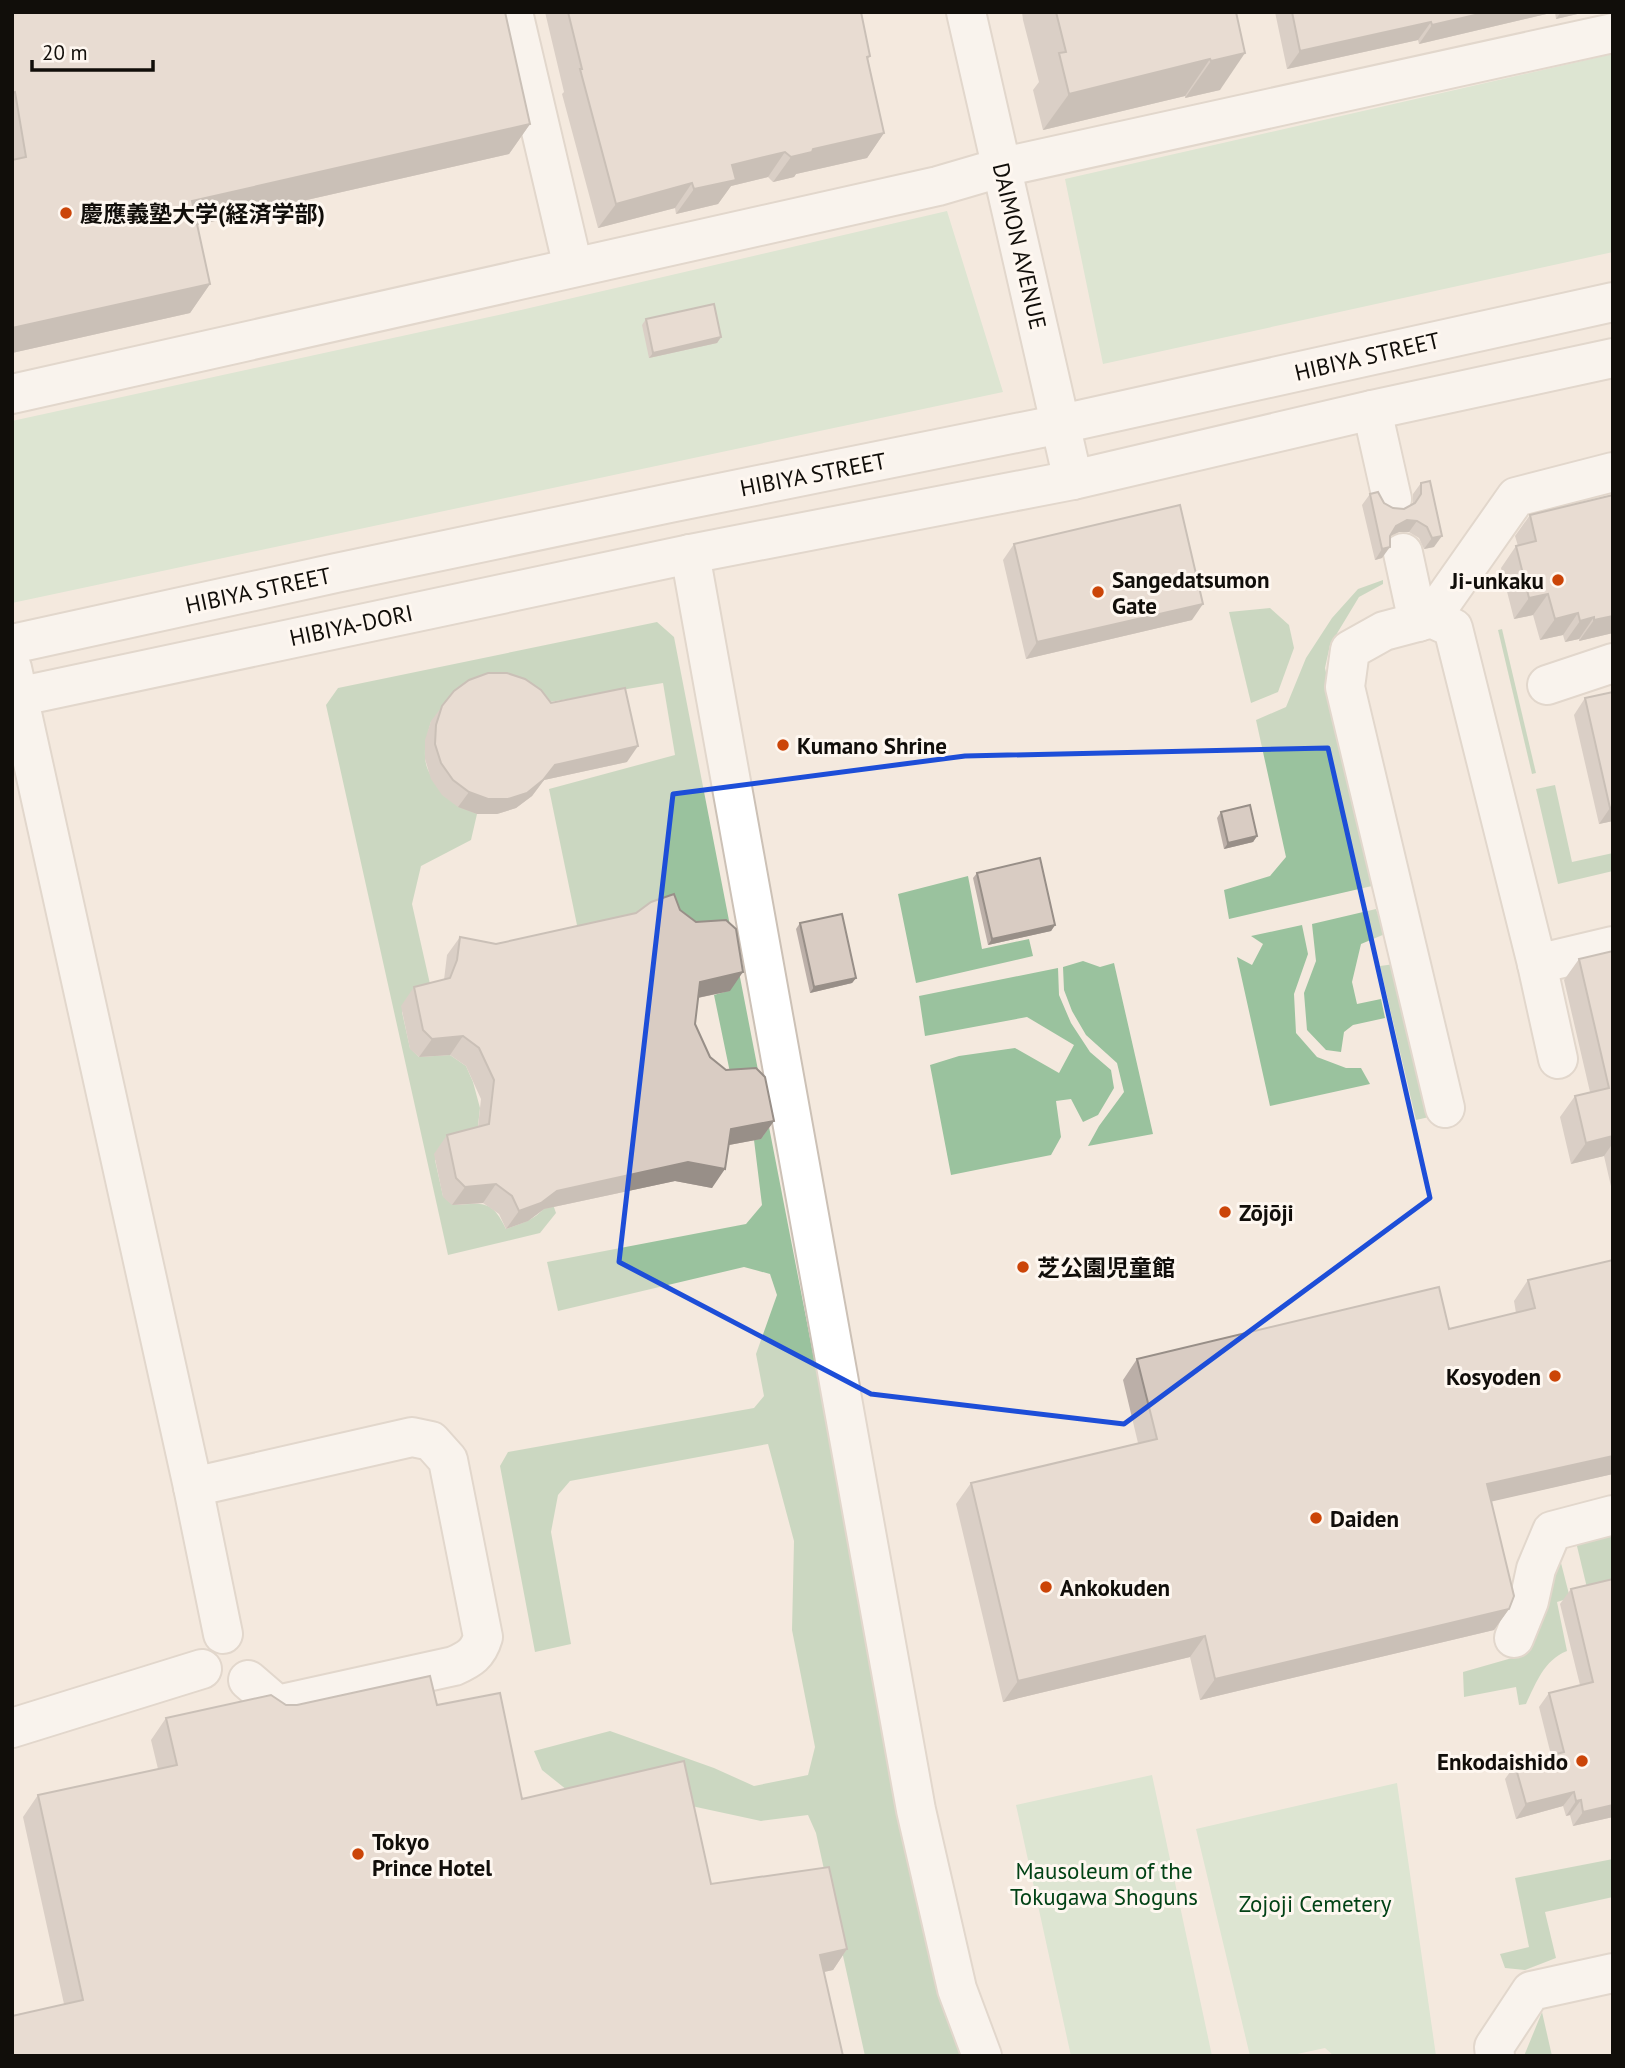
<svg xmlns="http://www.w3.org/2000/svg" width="1625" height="2068" font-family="'PT Sans','Noto Sans JP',sans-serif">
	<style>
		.green { fill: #c0e0c3 }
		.forest { fill: #9ac29e }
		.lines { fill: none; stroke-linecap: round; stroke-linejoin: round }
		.minor-casing { stroke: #ccc1b6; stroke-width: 42 }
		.major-casing { stroke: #ccc1b6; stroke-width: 42 }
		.minor { stroke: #fff; stroke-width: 38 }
		.major { stroke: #fff; stroke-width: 38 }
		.wall { fill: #bbafa8 }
		.shaded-wall { fill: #988f88 }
		.building { fill: #d9ccc3; stroke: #988f88; stroke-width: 2 }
		.marked { fill: none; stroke: #1d4ed8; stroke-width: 5; stroke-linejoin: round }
		.poi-dot { fill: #cb4508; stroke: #fef7f0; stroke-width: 2.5 }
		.labels { text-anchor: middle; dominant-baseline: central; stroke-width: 6; stroke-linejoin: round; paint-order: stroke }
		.poi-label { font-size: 23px; font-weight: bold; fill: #110e0a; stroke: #fef7f0; text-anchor: start }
		.street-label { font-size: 23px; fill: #110e0a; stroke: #fef7f0 }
		.park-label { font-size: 23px; fill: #014215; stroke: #fef7f0 }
	</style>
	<rect width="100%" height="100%" fill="#f4e9de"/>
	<g class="green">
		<path d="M1613 54V252L1103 364 1065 179Z"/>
		<path d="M947 211 1003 392 12 603V421L521 310Z"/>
		<path d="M1152 1775 1212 2056H1071L1016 1805Z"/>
		<path d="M1397 1783 1436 2056H1334L1325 2048 1288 2056H1250L1196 1829Z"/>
	</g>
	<g class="forest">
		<path d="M1383 580V584L1359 597 1330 645 1325 668 1372 886 1229 919 1224 890 1270 876 1286 857 1256 720 1286 707 1306 658 1332 618 1358 589Z"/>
		<path d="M1270 608 1289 625 1294 648 1278 692 1251 703 1229 612Z"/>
		<path d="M657 622 674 637 931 1962 962 2056H865L816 1833 808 1815 761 1821 673 1802H582L542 1770 534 1751 610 1731 714 1768 754 1786 808 1775 815 1747 792 1630 794 1541 768 1444 570 1481 558 1495 551 1532 571 1644 535 1652 500 1466 508 1452 754 1408 764 1396 756 1354 777 1295 770 1274 744 1267 558 1311 547 1262 746 1224 762 1205 754 1140 759 1132 752 1096 733 1087 714 995 724 992 729 984 578 930 549 789 675 755 663 683 431 722C413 778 437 783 477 814L471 840 421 866 412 904 430 984 402 1012 410 1048 419 1057 450 1055 466 1066 473 1082 480 1108 478 1126 473 1138 435 1160 443 1196 453 1205C483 1203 492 1199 506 1229 525 1222 544 1217 550 1196L556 1213 540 1233 448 1255 326 705 338 688Z"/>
		<path d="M1502 629 1536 773 1532 774 1498 630Z"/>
		<path d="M1555 785 1572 862 1613 853V871L1558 884 1536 789Z"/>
		<path d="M968 876 982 949 1029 939 1033 956 916 983 898 894Z"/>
		<path d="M1376 909 1385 934 1361 944 1352 982 1357 1004 1381 999 1385 1018 1353 1025 1344 1032 1341 1052 1326 1050 1307 1030 1304 993 1316 961 1312 924Z"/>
		<path d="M1302 925 1308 954 1294 994 1296 1033 1317 1057 1346 1068H1361L1370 1084 1270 1106 1237 957 1252 965 1263 944 1251 936Z"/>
		<path d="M1083 961 1100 967 1114 963 1153 1134 1088 1146 1099 1126 1124 1092 1117 1063 1086 1035 1072 1011 1064 990 1063 967Z"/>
		<path d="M1402 963 1438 1115 1416 1120 1380 966Z"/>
		<path d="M1058 968 1059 995 1071 1023 1090 1052 1111 1070 1114 1088 1098 1115 1083 1122 1071 1099 1056 1101 1061 1137 1051 1155 951 1175 930 1065 959 1056 1015 1048 1059 1073 1074 1045 1027 1017 925 1036 919 996Z"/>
		<path d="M1613 1533V1612L1588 1592 1576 1542Z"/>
		<path d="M1560 1559 1570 1598 1557 1602 1567 1651C1544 1660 1536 1683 1526 1704L1519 1705 1516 1687 1464 1697 1463 1672 1512 1658 1525 1635Z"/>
		<path d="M1613 1859V1897L1545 1912 1556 1958 1525 1970 1505 1968 1500 1954 1529 1947 1515 1878Z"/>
		<path d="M1542 2012 1552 2056H1524Z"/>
	</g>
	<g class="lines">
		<g class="minor-casing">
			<g id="minor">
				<path d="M513 12 573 267"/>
				<path d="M966 12 1073 480"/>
				<path d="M12 394 938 186 1003 167 1613 33"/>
				<path d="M1372 410 1392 499"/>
				<path d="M1403 553 1418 622 1431 618 1453 628 1537 964 1613 946"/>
				<path d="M690 554 916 1810 957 1989 982 2056"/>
				<path d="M1431 618 1516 497 1613 472"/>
				<path d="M1418 622 1384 631 1350 650 1345 687 1445 1108"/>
				<path d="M12 668 193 1487 223 1634"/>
				<path d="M1547 685 1613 663"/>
				<path d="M1537 964 1558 1059"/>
				<path d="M193 1487 412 1437 431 1441 448 1460 483 1637C478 1654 470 1659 454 1666L277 1705 248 1680"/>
				<path d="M1514 1638 1529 1601 1536 1569 1552 1531 1613 1515"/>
				<path d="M12 1728 202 1669"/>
				<path d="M1495 2056 1494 2047 1531 1991 1613 1973"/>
			</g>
		</g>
		<g class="major-casing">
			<g id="major">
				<path d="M12 644 336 573 670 503 1061 424 1613 302"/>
				<path d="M12 698 690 554 1073 480 1372 410 1613 358"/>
			</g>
		</g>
		<use href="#minor" class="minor"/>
		<use href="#major" class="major"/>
	</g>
	<g class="wall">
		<path d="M12 12 530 124 509 154 197 225 210 284 190 313 12 353Z"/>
		<path d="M545 12H861L870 56 868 59 884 133 867 158 796 174 794 177 773 182 768 177 731 186 718 204 676 214 675 208 598 228 562 94 564 92Z"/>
		<path d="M1022 12H1236L1220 90 1185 98V96L1043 130 1033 90 1039 82 1023 20Z"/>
		<path d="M1275 12H1586L1556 19 1555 12 1419 44 1418 40 1287 69Z"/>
		<path d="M646 319 721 337 717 343 649 358 642 325Z"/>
		<path d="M1421 483 1434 547 1424 549 1419 538 1409 532H1399L1390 536 1382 558 1375 560 1362 505 1370 494 1393 508 1404 509 1413 504V494Z"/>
		<path d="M1613 493V633L1579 641V639L1565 642 1563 635 1540 640 1533 615 1514 619 1501 568 1516 546H1518L1515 536 1530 515 1611 495Z"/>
		<path d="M1014 544 1192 620 1026 659 1003 560Z"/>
		<path d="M454 691 551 703 627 762 544 780 532 796 516 808 497 814H477L458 807 442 795 431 779 425 759V740L431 721Z"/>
		<path d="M1613 692V821L1599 824 1574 715 1585 698Z"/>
		<path d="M1221 812 1257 836 1253 842 1224 849 1217 818Z"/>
		<path d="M977 873 1055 925 1051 931 988 945 973 878Z"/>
		<path d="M680 910 730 991 698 998 695 1024 710 1057 774 1121 761 1139 729 1145 712 1188 675 1181 544 1209 528 1221 506 1229 499 1214 483 1203 452 1205 443 1197 434 1154 447 1135 478 1127 481 1099 466 1066 450 1055 419 1057 410 1049 401 1006 414 987 444 980 447 955 460 937 496 944Z"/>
		<path d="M800 923 856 978 852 983 810 993 796 929Z"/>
		<path d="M1613 951V1195L1604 1156 1571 1164 1560 1117 1575 1096 1590 1092 1564 980 1579 959Z"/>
		<path d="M1613 1260V1474L1491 1501 1509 1609 1494 1630 1200 1700 1190 1657 1003 1702 956 1504 971 1483 1138 1443 1123 1380 1137 1359 1449 1329 1516 1313 1514 1301 1528 1280Z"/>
		<path d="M1613 1579V1817L1573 1826 1570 1815 1566 1816 1563 1806 1516 1819 1505 1779 1515 1765 1551 1755 1539 1707 1549 1693 1580 1685 1560 1604 1571 1589Z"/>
		<path d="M286 1705H437L522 1799 711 1884 847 1949 833 1970 824 1972 64 2004 23 1817 38 1795 158 1769 151 1740 166 1718Z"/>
	</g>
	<g class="shaded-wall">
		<path d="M1488 12H1555L1419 44 1432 25Z"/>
		<path d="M1561 12H1586L1556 19Z"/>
		<path d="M1431 22 1418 40 1287 69 1300 51Z"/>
		<path d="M1245 53 1220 90 1185 98 1211 61Z"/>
		<path d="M1210 59 1185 96 1043 130 1069 94Z"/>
		<path d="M530 124 509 154 171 231 192 201Z"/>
		<path d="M884 133 867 158 796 174 794 177 773 182 791 157 813 149Z"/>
		<path d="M785 152 768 177 731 186 718 204 676 214 694 189 732 165Z"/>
		<path d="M692 183 675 208 598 228 616 204Z"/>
		<path d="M210 284 190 313 12 353V328Z"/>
		<path d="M721 337 717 343 649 358 653 353Z"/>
		<path d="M1407 520 1417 521 1409 532H1399L1388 537 1396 526Z"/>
		<path d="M1442 536 1434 547 1424 549 1432 538Z"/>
		<path d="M1390 547 1382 558 1375 560 1382 549Z"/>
		<path d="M1548 594 1533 615 1514 619 1529 598Z"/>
		<path d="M1203 604 1192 620 1026 659 1037 642Z"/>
		<path d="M1578 613 1563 635 1540 640 1555 619Z"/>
		<path d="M1613 616V633L1579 641 1594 620Z"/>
		<path d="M1594 617 1579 639 1565 642 1580 621Z"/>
		<path d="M638 746 627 762 544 780 532 796 516 808 497 814H477L458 807 469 792 555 765Z"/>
		<path d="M1613 807V821L1599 824 1610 808Z"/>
		<path d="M1257 836 1253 842 1224 849 1228 843Z"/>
		<path d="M1055 925 1051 931 988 945 992 939Z"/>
		<path d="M743 972 730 991 687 1000 700 982Z"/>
		<path d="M856 978 852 983 810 993 814 987Z"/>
		<path d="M463 1036 450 1055 419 1057 432 1039Z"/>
		<path d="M774 1121 761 1139 718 1147 731 1129Z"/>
		<path d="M1613 1136V1143L1604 1156 1571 1164 1586 1143Z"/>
		<path d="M688 1162 725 1169 712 1188 675 1181 544 1209 528 1221 506 1229 519 1211 557 1191Z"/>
		<path d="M496 1184 483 1203 452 1205 465 1187Z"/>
		<path d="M1613 1456V1474L1472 1506 1487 1484Z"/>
		<path d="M1509 1609 1494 1630 1200 1700 1215 1679Z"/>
		<path d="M1205 1636 1190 1657 1003 1702 1018 1681Z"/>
		<path d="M1574 1792 1563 1806 1516 1819 1526 1804Z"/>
		<path d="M1581 1800 1570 1815 1566 1816 1576 1801Z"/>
		<path d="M1613 1805V1817L1573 1826 1583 1812Z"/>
		<path d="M847 1949 833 1970 805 1976 820 1955Z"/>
	</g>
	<g class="building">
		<path d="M12 12H505L530 124 192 201 210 284 12 328V160L26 157 15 92 12 93Z"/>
		<path d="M568 12H861L870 56 867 57 884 133 813 149 812 152 791 157 785 152 732 165 736 180 694 189 692 183 616 204 580 69H582Z"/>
		<path d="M1056 12H1236L1245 53 1211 61 1210 59 1069 94 1059 53 1066 52Z"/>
		<path d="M1292 12H1488L1432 25 1431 22 1300 51Z"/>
		<path d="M714 304 721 337 653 353 646 319Z"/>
		<path d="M1430 481 1442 536 1432 538 1427 527 1417 521 1407 520 1396 526 1390 536V547L1382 549 1370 494 1378 492 1384 503 1393 508 1404 509 1415 503 1421 494V483Z"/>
		<path d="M1613 495V616L1594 620V617L1580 621 1578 613 1555 619 1548 594 1529 598 1516 546 1536 541 1530 515Z"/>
		<path d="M1180 505 1203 604 1037 642 1014 544Z"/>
		<path d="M488 673H507L525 679 541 690 551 703 625 688 638 746 555 765 543 780 527 793 508 799H488L469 792 453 780 441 763 435 744 436 725 442 706 454 691 469 680Z"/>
		<path d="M1613 692V807L1610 808 1585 698Z"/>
		<path d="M1250 805 1257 836 1228 843 1221 812Z"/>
		<path d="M1040 858 1055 925 992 939 977 873Z"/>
		<path d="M674 894 680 910 696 922 726 920 736 929 743 972 700 982 695 1024 710 1057 726 1070 756 1068 765 1077 774 1121 731 1129 725 1169 688 1162 557 1191 541 1203 519 1211 512 1196 496 1184 465 1187 456 1178 447 1135 489 1124 494 1080 479 1048 463 1036 432 1039 423 1030 414 987 450 978 457 960 460 937 496 944 636 913 651 902Z"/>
		<path d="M842 914 856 978 814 987 800 923Z"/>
		<path d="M1613 951V1136L1586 1143 1575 1096 1609 1088 1579 959Z"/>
		<path d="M1613 1260V1456L1487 1484 1514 1596 1509 1609 1215 1679 1205 1636 1018 1681 971 1483 1157 1439 1137 1359 1439 1287 1449 1329 1535 1308 1528 1280Z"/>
		<path d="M1613 1579V1805L1583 1812 1581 1800 1576 1801 1574 1792 1526 1804 1515 1765 1564 1752 1549 1693 1593 1682 1571 1589Z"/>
		<path d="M430 1676 437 1705 500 1693 522 1799 684 1761 711 1884 829 1867 847 1949 820 1955 843 2056H12V2016L83 2000 38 1795 177 1765 166 1718 271 1695 286 1705H297Z"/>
	</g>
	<path d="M0 0H1625V2068H0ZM1328 748 1430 1198 1124 1424 871 1394 619 1262 673 794 965 756Z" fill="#f4e9de" fill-opacity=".55" fill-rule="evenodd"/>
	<path class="marked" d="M1328 748 1430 1198 1124 1424 871 1394 619 1262 673 794 965 756Z"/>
	<g class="poi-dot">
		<circle cx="66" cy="213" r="7"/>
		<circle cx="1558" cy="580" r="7"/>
		<circle cx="1098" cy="592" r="7"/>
		<circle cx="783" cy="745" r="7"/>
		<circle cx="1225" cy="1212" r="7"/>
		<circle cx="1023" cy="1267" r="7"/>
		<circle cx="1555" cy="1376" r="7"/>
		<circle cx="1316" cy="1518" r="7"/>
		<circle cx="1046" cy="1587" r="7"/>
		<circle cx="1582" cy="1761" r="7"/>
		<circle cx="358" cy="1854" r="7"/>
	</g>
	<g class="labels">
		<g class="poi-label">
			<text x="80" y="213">慶應義塾大学(経済学部)</text>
			<text x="1112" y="579">Sangedatsumon<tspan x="1112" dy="26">Gate</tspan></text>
			<text x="1544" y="580" text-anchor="end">Ji-unkaku</text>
			<text x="797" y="745">Kumano Shrine</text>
			<text x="1239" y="1212">Zōjōji</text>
			<text x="1037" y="1267">芝公園児童館</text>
			<text x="1541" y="1376" text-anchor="end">Kosyoden</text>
			<text x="1330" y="1518">Daiden</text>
			<text x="1060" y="1587">Ankokuden</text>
			<text x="1568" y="1761" text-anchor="end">Enkodaishido</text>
			<text x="372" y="1841">Tokyo<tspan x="372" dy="26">Prince Hotel</tspan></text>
		</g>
		<g class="street-label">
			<text transform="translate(1020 246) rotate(77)">DAIMON AVENUE</text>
			<text transform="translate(1367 356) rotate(-13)">HIBIYA STREET</text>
			<text transform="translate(813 474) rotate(-11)">HIBIYA STREET</text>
			<text transform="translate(258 590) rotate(-12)">HIBIYA STREET</text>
			<text transform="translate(351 625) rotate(-12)">HIBIYA-DORI</text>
		</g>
		<g class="park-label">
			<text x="1104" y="1870">Mausoleum of the<tspan x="1104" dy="26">Tokugawa Shoguns</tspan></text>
			<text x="1315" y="1903">Zojoji Cemetery</text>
		</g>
	</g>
	<rect width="1625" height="2068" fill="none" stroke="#110e0a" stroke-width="28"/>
	<path d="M32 60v10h121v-10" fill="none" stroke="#110e0a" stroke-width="3.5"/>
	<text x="42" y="60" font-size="21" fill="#110e0a" stroke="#fef7f0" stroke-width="5" paint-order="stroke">20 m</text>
</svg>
